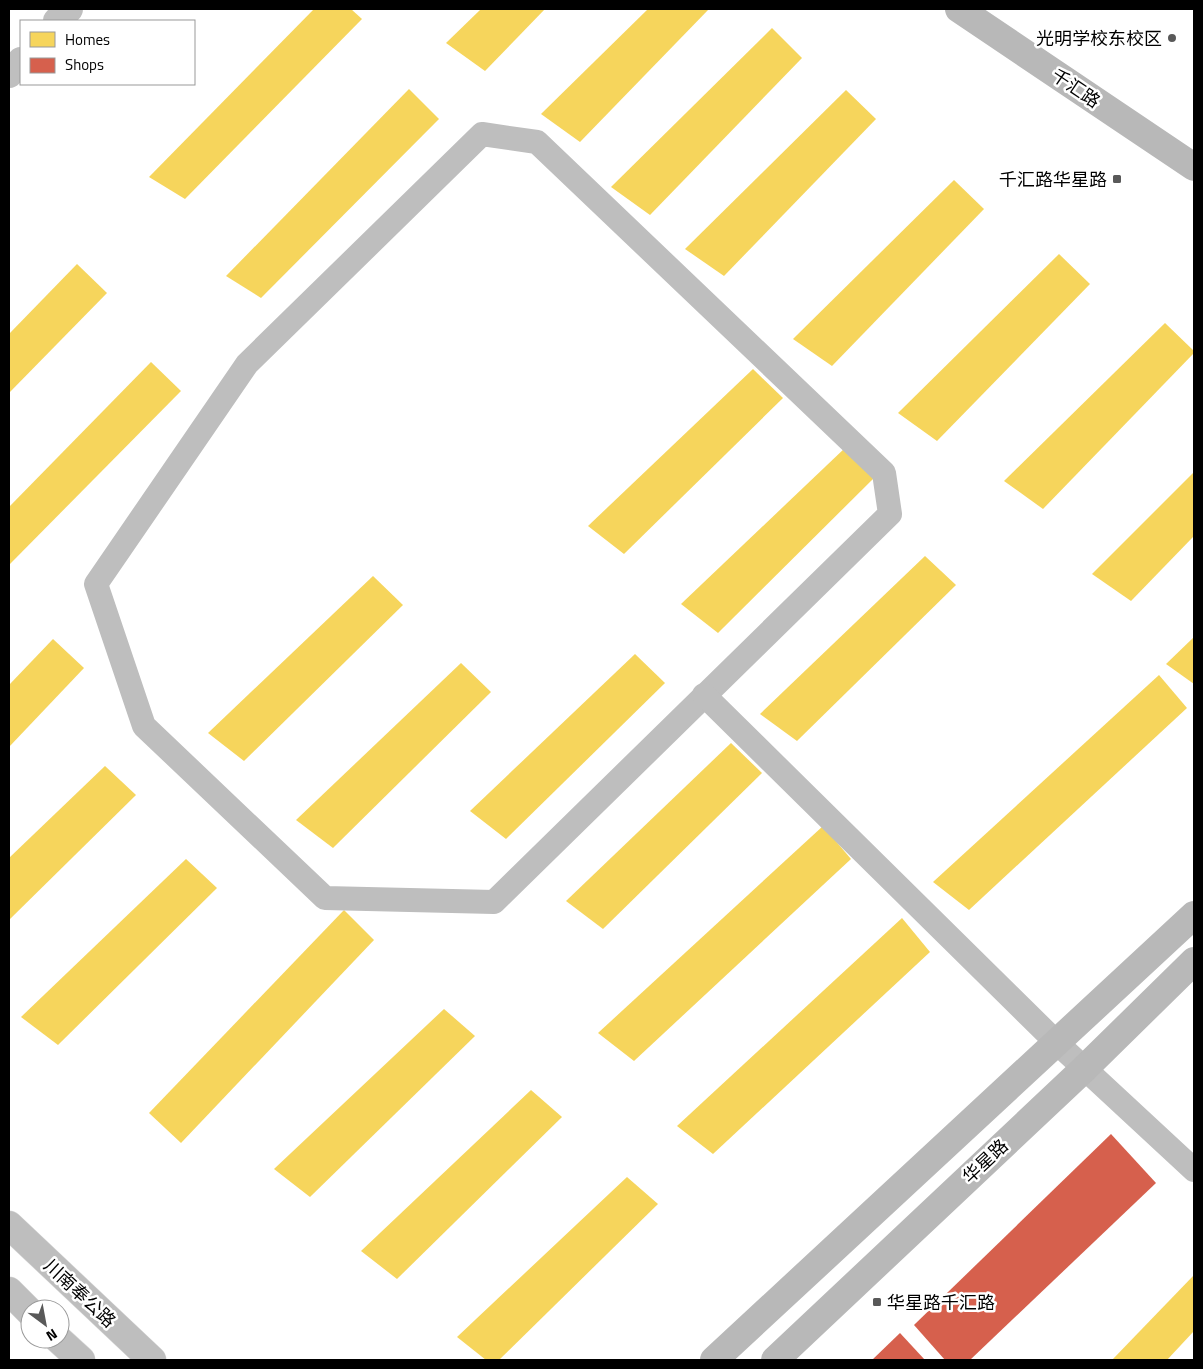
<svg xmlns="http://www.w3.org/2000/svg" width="1203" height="1369" font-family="'Titillium Web','Noto Sans SC',sans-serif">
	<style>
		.homes { fill: #f6d55c }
		.shops { fill: #d6604d }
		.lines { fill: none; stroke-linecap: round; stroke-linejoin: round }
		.canal { stroke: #bfbfbf; stroke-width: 28 }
		.primary-casing { stroke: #dbdbdb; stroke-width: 29 }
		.street { stroke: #bebebe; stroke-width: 24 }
		.secondary { stroke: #b8b8b8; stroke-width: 28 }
		.primary { stroke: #bebebe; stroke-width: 28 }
		.poi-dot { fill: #595959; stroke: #fff; stroke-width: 2 }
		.labels { text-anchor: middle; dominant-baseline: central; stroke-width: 5; stroke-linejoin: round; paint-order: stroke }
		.poi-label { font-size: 18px; fill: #000; stroke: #fff; text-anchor: end }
		.street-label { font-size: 18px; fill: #000; stroke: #fff }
	</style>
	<rect width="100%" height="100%" fill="#fff"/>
	<g class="homes">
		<path d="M314 9H351L362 19 185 199 149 177Z"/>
		<path d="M481 9H545L485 71 446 43Z"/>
		<path d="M648 9H709L580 142 541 114Z"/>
		<path d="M772 28 802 58 650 215 611 187Z"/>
		<path d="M409 89 439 119 261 298 226 276Z"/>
		<path d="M846 90 876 119 724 276 685 249Z"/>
		<path d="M954 180 984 209 832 366 793 339Z"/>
		<path d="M1059 254 1090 284 937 441 898 413Z"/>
		<path d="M77 264 107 293 9 393V334Z"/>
		<path d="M1165 323 1194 351V353L1043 509 1004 481Z"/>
		<path d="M151 362 181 391 9 565V507Z"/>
		<path d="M753 369 783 398 624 554 588 526Z"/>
		<path d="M846 447 876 476 718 633 681 604Z"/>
		<path d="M1194 472V536L1131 601 1092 574Z"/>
		<path d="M925 556 956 585 797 741 760 714Z"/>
		<path d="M373 576 403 605 244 761 208 733Z"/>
		<path d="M1194 637V684L1166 664Z"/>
		<path d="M53 639 84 668 9 747V685Z"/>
		<path d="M635 654 665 683 506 839 470 811Z"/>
		<path d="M461 663 491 692 333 848 296 820Z"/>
		<path d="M1159 675 1187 708 969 910 933 882Z"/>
		<path d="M731 743 762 773 603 929 566 901Z"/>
		<path d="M105 766 136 795 9 920V858Z"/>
		<path d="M823 826 851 859 634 1061 598 1033Z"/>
		<path d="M186 859 217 888 58 1045 21 1017Z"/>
		<path d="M344 910 374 940 181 1143 149 1113Z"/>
		<path d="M902 918 930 952 713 1154 677 1126Z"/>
		<path d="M444 1009 475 1036 310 1197 274 1169Z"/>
		<path d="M531 1090 562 1117 397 1279 361 1251Z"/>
		<path d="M627 1177 658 1204 499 1360H486L457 1337Z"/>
		<path d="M1194 1275V1331L1167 1360H1112Z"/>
	</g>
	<g class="shops">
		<path d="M1111 1134 1156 1183 970 1360H945L914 1325Z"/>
		<path d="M900 1333 925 1360H872Z"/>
	</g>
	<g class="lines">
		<g class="canal">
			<path d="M57 21 69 9"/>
			<path d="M9 74 21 61"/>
		</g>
		<g class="primary-casing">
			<g id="primary">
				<path d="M9 1225 152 1360"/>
				<path d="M9 1291 30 1312"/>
				<path d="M58 1339 81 1360"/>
			</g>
		</g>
		<g class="street">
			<path d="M482 134 537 142 884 473 890 514 494 902 325 898 144 726 96 584 247 364Z"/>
			<path d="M704 695 1057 1043 1194 1170"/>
		</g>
		<g class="secondary">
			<path d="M959 9 1194 167"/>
			<path d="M714 1360 1194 915"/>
			<path d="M775 1360 1084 1069 1194 961"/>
		</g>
		<use href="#primary" class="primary"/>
	</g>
	<g class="poi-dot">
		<circle cx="1172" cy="38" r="5"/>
		<rect x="1112" y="174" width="10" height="10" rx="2.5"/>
		<rect x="872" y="1297" width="10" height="10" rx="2.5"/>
	</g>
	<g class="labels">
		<g class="poi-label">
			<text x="1162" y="38">光明学校东校区</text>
			<text x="1107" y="179">千汇路华星路</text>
			<text x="887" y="1302" text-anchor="start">华星路千汇路</text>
		</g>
		<g class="street-label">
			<text transform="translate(1076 88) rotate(34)">千汇路</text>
			<text transform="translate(985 1161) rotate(-43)">华星路</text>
			<text transform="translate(80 1293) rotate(43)">川南奉公路</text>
		</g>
	</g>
	<rect width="1203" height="1369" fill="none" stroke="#000000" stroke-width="20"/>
	<rect x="20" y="20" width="175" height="65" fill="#ffffff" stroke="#999999"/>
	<rect x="30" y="32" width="25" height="15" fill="#f6d55c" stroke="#999999"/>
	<text x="65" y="45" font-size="15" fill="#000000">Homes</text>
	<rect x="30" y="58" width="25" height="15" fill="#d6604d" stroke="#999999"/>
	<text x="65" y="70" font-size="15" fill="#000000">Shops</text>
	<g transform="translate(45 1324) rotate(148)"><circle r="24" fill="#ffffff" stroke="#999999"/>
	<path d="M0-4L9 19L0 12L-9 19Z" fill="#595959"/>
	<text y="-8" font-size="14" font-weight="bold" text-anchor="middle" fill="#000000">N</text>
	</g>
</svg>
